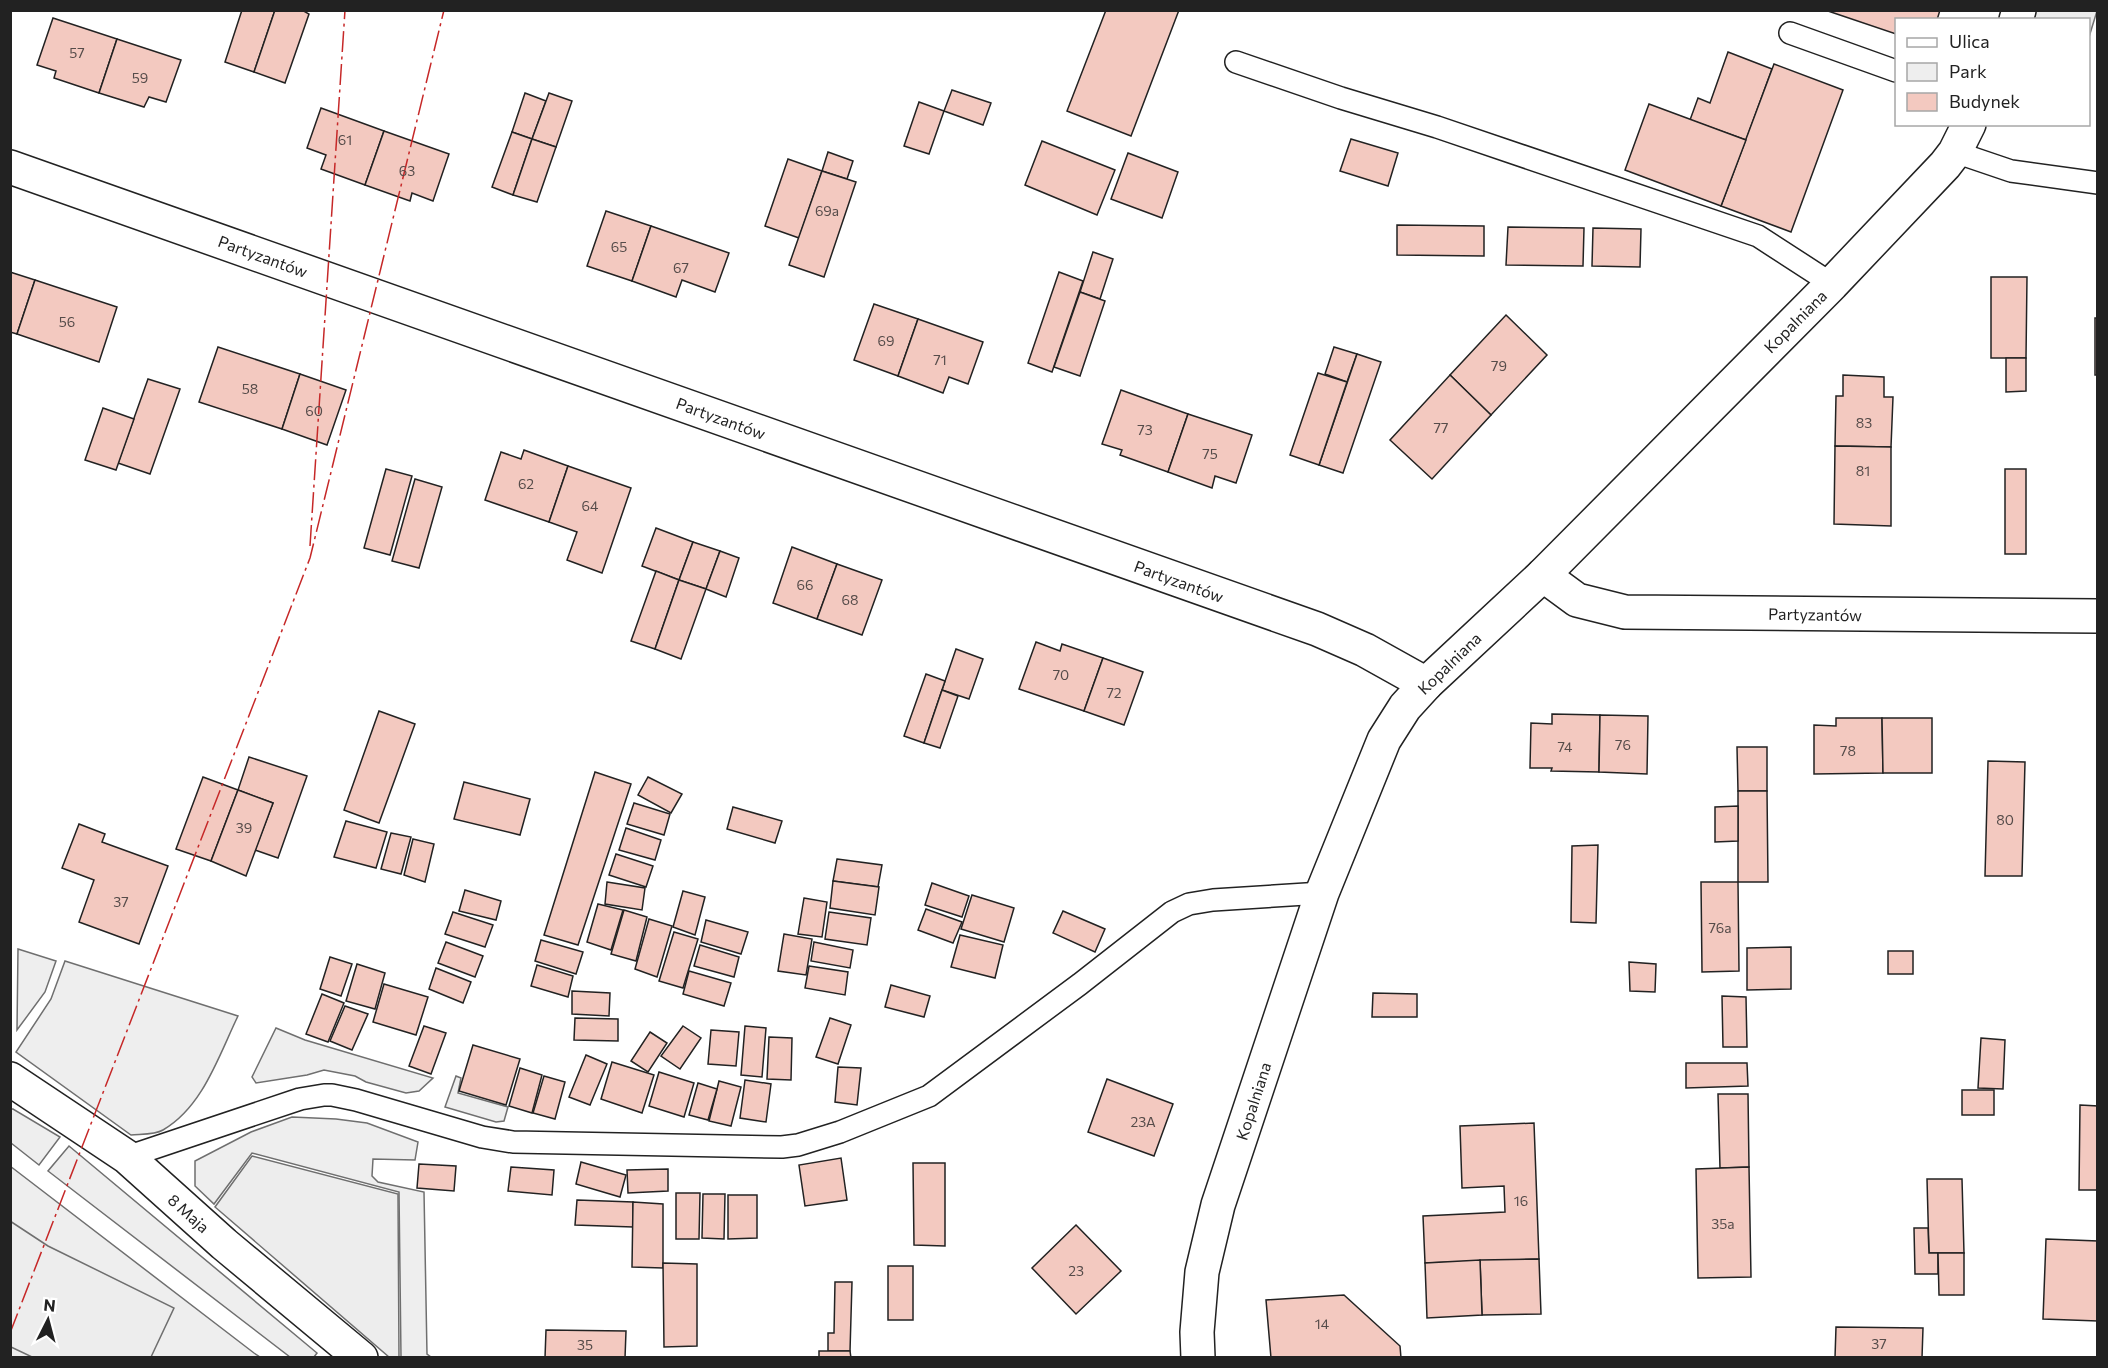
<svg xmlns="http://www.w3.org/2000/svg" width="2108" height="1368" font-family="Commissioner,sans-serif">
	<style>
		.green { fill: #eee; stroke: #6f6f6f; stroke-width: 1.5 }
		.parking { fill: #ededed; stroke: #6f6f6f; stroke-width: 1.5 }
		.building { fill: #f3c9c0; stroke: #222; stroke-width: 1.5 }
		.lines { fill: none; stroke-linecap: round; stroke-linejoin: round }
		.lane-casing { stroke: #222; stroke-width: 24 }
		.street-casing { stroke: #222; stroke-width: 36 }
		.secondary-casing { stroke: #222; stroke-width: 36 }
		.lane { stroke: #fff; stroke-width: 21 }
		.street { stroke: #fff; stroke-width: 33 }
		.secondary { stroke: #fff; stroke-width: 33 }
		.power { stroke: #c62828; stroke-width: 1.5; stroke-dasharray: 21 4.5 3 4.5; stroke-linecap: butt }
		.labels { text-anchor: middle; dominant-baseline: central; stroke-width: 4.5; stroke-linejoin: round; paint-order: stroke }
		.number-label { font-size: 14px; fill: #564c4a }
		.street-label { font-size: 16px; fill: #222; stroke: #fff }
	</style>
	<rect width="100%" height="100%" fill="#fff"/>
	<g class="green">
		<path d="M18 949 56 961 45 992 17 1030Z"/>
		<path d="M65 961 238 1016C219 1055 203 1107 163 1130 155 1135 140 1134 131 1135L16 1052 51 999Z"/>
		<path d="M276 1028 305 1040 433 1078 419 1091 406 1093 366 1082 355 1076 324 1070 307 1075 256 1083 252 1077Z"/>
		<path d="M456 1076 461 1078 458 1093 508 1107 504 1121 496 1122 445 1107Z"/>
		<path d="M11 1109H13L60 1137 39 1165 11 1143Z"/>
		<path d="M292 1117 336 1119 367 1123 418 1142 415 1160 373 1159 372 1176 378 1182 424 1192 427 1354 431 1357H401L399 1192 252 1153 214 1204 195 1186V1161L251 1132Z"/>
		<path d="M69 1146 317 1353 314 1357H290L48 1171Z"/>
		<path d="M10 1166 254 1353 260 1357H11Z"/>
	</g>
	<g class="parking">
		<path d="M2028 11H2097L2089 37 2088 20H2025Z"/>
		<path d="M252 1156 398 1194 399 1357H389L215 1207Z"/>
		<path d="M10 1221 48 1246 174 1308 151 1357H32L11 1347Z"/>
	</g>
	<g class="building">
		<path d="M242 10H275L254 72 225 62Z"/>
		<path d="M275 10H302L309 14 285 83 254 72Z"/>
		<path d="M1106 10H1179L1131 136 1067 111Z"/>
		<path d="M1825 10H1940L1937 20H1896V34Z"/>
		<path d="M53 18 117 39 99 93 54 78 56 71 37 65Z"/>
		<path d="M117 39 181 60 166 102 149 97 144 107 99 93Z"/>
		<path d="M1728 52 1772 69 1746 140 1690 120 1698 98 1710 103Z"/>
		<path d="M1774 64 1843 90 1791 232 1721 206Z"/>
		<path d="M952 90 991 103 983 125 944 111Z"/>
		<path d="M525 93 546 101 532 139 512 132Z"/>
		<path d="M549 93 572 101 556 147 532 139Z"/>
		<path d="M919 102 944 111 929 154 904 146Z"/>
		<path d="M1649 104 1746 140 1721 206 1625 170Z"/>
		<path d="M321 108 384 131 365 185 321 169 326 155 307 148Z"/>
		<path d="M384 131 449 154 433 201 412 193 410 201 365 185Z"/>
		<path d="M512 132 532 139 513 195 492 187Z"/>
		<path d="M532 139 556 147 537 202 513 195Z"/>
		<path d="M1351 139 1398 153 1388 186 1340 171Z"/>
		<path d="M1042 141 1115 170 1097 215 1025 185Z"/>
		<path d="M828 152 853 161 847 179 822 171Z"/>
		<path d="M1128 153 1178 172 1162 218 1111 199Z"/>
		<path d="M788 159 822 171 799 238 765 226Z"/>
		<path d="M822 171 856 182 824 277 789 265Z"/>
		<path d="M606 211 651 226 632 281 587 266Z"/>
		<path d="M1397 225 1484 226V256L1397 255Z"/>
		<path d="M651 226 729 253 715 292 682 280 676 297 632 281Z"/>
		<path d="M1508 227 1584 228 1583 266 1506 265Z"/>
		<path d="M1593 228 1641 229 1640 267 1592 266Z"/>
		<path d="M1093 252 1113 259 1100 299 1080 292Z"/>
		<path d="M10 272 35 280 17 334 10 332Z"/>
		<path d="M1059 272 1083 281 1052 372 1028 363Z"/>
		<path d="M1991 277H2027L2026 358H1991Z"/>
		<path d="M35 280 117 307 99 362 17 334Z"/>
		<path d="M1080 292 1105 301 1080 376 1054 367Z"/>
		<path d="M874 304 918 319 898 376 854 360Z"/>
		<path d="M1506 315 1547 355 1491 415 1450 375Z"/>
		<rect x="2095" y="318" width="3" height="57"/>
		<path d="M918 319 983 342 968 384 949 377 943 393 898 376Z"/>
		<path d="M218 347 300 374 282 429 199 402Z"/>
		<path d="M1334 347 1357 354 1347 382 1325 374Z"/>
		<path d="M1357 354 1381 362 1343 473 1319 465Z"/>
		<path d="M2006 358H2026V391L2006 392Z"/>
		<path d="M1318 373 1347 382 1319 465 1290 455Z"/>
		<path d="M300 374 346 390 327 445 282 429Z"/>
		<path d="M1450 375 1491 415 1432 479 1390 440Z"/>
		<path d="M1843 375 1884 377V397H1893L1891 447 1835 446 1836 396H1843Z"/>
		<path d="M148 379 180 389 150 474 118 463Z"/>
		<path d="M1121 390 1188 414 1168 472 1120 455 1122 450 1102 444Z"/>
		<path d="M103 408 134 419 116 470 85 460Z"/>
		<path d="M1188 414 1252 435 1236 483 1215 476 1212 488 1168 472Z"/>
		<path d="M1835 446 1891 447V526L1834 524Z"/>
		<path d="M524 450 568 466 549 522 485 500 501 452 521 459Z"/>
		<path d="M568 466 631 488 602 573 567 560 577 532 549 522Z"/>
		<path d="M386 469 412 476 390 555 364 548Z"/>
		<rect x="2005" y="469" width="21" height="85"/>
		<path d="M415 479 442 487 419 568 392 561Z"/>
		<path d="M656 528 693 542 679 580 642 566Z"/>
		<path d="M693 542 720 551 706 589 679 580Z"/>
		<path d="M792 547 837 564 817 619 773 603Z"/>
		<path d="M720 551 739 558 726 597 706 589Z"/>
		<path d="M837 564 882 580 862 635 817 619Z"/>
		<path d="M656 571 679 580 655 649 631 641Z"/>
		<path d="M679 580 706 589 681 659 655 649Z"/>
		<path d="M1036 642 1060 651 1062 644 1103 658 1084 711 1019 689Z"/>
		<path d="M956 649 983 659 969 699 942 690Z"/>
		<path d="M1103 658 1143 672 1124 725 1084 711Z"/>
		<path d="M926 674 945 681 924 743 904 736Z"/>
		<path d="M942 690 958 696 940 748 924 743Z"/>
		<path d="M379 711 415 724 379 823 344 810Z"/>
		<path d="M1552 714 1600 715 1599 772 1551 771 1552 768H1530L1531 723 1552 724Z"/>
		<path d="M1600 715 1648 716 1647 774 1599 772Z"/>
		<path d="M1836 718H1882L1883 773 1814 774V725L1836 726Z"/>
		<path d="M1882 718H1932V773H1883Z"/>
		<path d="M1737 747H1767V791H1738Z"/>
		<path d="M249 757 307 776 278 858 255 850 273 803 238 790Z"/>
		<path d="M1988 761 2025 762 2022 876H1985Z"/>
		<path d="M595 772 631 784 578 945 544 935Z"/>
		<path d="M203 777 238 790 211 861 176 849Z"/>
		<path d="M648 777 682 794 671 813 638 795Z"/>
		<path d="M464 782 530 799 520 835 454 819Z"/>
		<path d="M238 790 273 803 246 876 211 861Z"/>
		<path d="M1738 791H1767L1768 882H1738Z"/>
		<path d="M634 803 670 814 664 835 627 824Z"/>
		<path d="M1738 806V841L1715 842V807Z"/>
		<path d="M733 807 782 821 775 843 727 829Z"/>
		<path d="M346 821 387 832 376 868 334 857Z"/>
		<path d="M79 824 105 834 102 842 168 866 139 944 79 922 94 880 62 868Z"/>
		<path d="M626 828 661 840 655 860 619 850Z"/>
		<path d="M391 833 411 837 401 874 381 869Z"/>
		<path d="M413 839 434 844 425 882 404 875Z"/>
		<path d="M1598 845 1596 923 1571 922 1572 846Z"/>
		<path d="M616 854 653 866 646 887 609 875Z"/>
		<path d="M837 859 882 865 878 887 833 881Z"/>
		<path d="M833 881 879 887 875 915 830 908Z"/>
		<path d="M607 882 645 888 642 910 605 904Z"/>
		<path d="M1701 882H1738L1739 971 1702 972Z"/>
		<path d="M932 883 969 896 962 917 925 905Z"/>
		<path d="M465 890 501 901 496 920 459 911Z"/>
		<path d="M683 891 705 897 695 935 673 927Z"/>
		<path d="M972 895 1014 908 1004 942 961 929Z"/>
		<path d="M804 898 827 902 822 937 798 934Z"/>
		<path d="M598 904 623 910 611 950 587 942Z"/>
		<path d="M926 909 962 922 953 943 918 930Z"/>
		<path d="M624 910 647 917 636 961 611 954Z"/>
		<path d="M1063 911 1105 929 1095 952 1053 933Z"/>
		<path d="M453 912 493 925 485 947 445 934Z"/>
		<path d="M829 912 871 918 867 945 825 939Z"/>
		<path d="M649 919 672 926 657 977 635 969Z"/>
		<path d="M706 920 748 932 741 954 701 942Z"/>
		<path d="M674 932 698 939 683 988 659 981Z"/>
		<path d="M784 934 812 939 806 975 778 971Z"/>
		<path d="M960 935 1003 945 995 978 951 967Z"/>
		<path d="M541 940 583 952 576 974 535 961Z"/>
		<path d="M446 942 483 956 475 977 438 963Z"/>
		<path d="M814 942 853 950 850 968 811 961Z"/>
		<path d="M700 945 739 957 734 977 694 966Z"/>
		<path d="M1791 947V989L1747 990V948Z"/>
		<rect x="1888" y="951" width="25" height="23"/>
		<path d="M330 957 352 964 341 996 320 989Z"/>
		<path d="M1629 962 1656 964 1655 992 1630 991Z"/>
		<path d="M357 964 385 973 375 1009 346 1001Z"/>
		<path d="M537 965 573 976 568 997 531 986Z"/>
		<path d="M809 966 848 972 845 995 805 988Z"/>
		<path d="M436 968 471 982 463 1003 429 989Z"/>
		<path d="M689 971 731 983 724 1006 683 994Z"/>
		<path d="M384 984 428 997 416 1035 373 1022Z"/>
		<path d="M891 985 930 996 924 1017 885 1007Z"/>
		<path d="M572 991 610 993 609 1016 572 1014Z"/>
		<path d="M1373 993 1417 994V1017H1372Z"/>
		<path d="M322 994 344 1003 328 1042 306 1034Z"/>
		<path d="M1722 996 1746 997 1747 1047H1723Z"/>
		<path d="M345 1006 368 1014 352 1050 330 1041Z"/>
		<path d="M575 1018 618 1019V1041L574 1040Z"/>
		<path d="M830 1018 851 1025 838 1064 816 1057Z"/>
		<path d="M424 1026 446 1033 431 1074 409 1066Z"/>
		<path d="M683 1026 701 1038 680 1069 661 1056Z"/>
		<path d="M745 1026 766 1028 762 1077 741 1075Z"/>
		<path d="M711 1030 739 1032 736 1066 708 1064Z"/>
		<path d="M650 1032 667 1043 648 1072 631 1061Z"/>
		<path d="M769 1037 792 1038 791 1080 767 1079Z"/>
		<path d="M1981 1038 2005 1040 2003 1089 1978 1088Z"/>
		<path d="M473 1045 520 1059 506 1105 459 1091Z"/>
		<path d="M586 1055 607 1064 590 1105 569 1097Z"/>
		<path d="M612 1062 654 1075 642 1113 601 1099Z"/>
		<path d="M1686 1063H1747L1748 1086 1686 1088Z"/>
		<path d="M838 1067 861 1068 857 1105 835 1102Z"/>
		<path d="M520 1068 542 1075 532 1113 509 1106Z"/>
		<path d="M659 1072 694 1083 684 1117 649 1106Z"/>
		<path d="M544 1076 565 1082 555 1119 533 1113Z"/>
		<path d="M1107 1079 1173 1104 1154 1156 1088 1132Z"/>
		<path d="M745 1080 771 1084 766 1122 740 1118Z"/>
		<path d="M719 1081 741 1087 731 1126 709 1121Z"/>
		<path d="M698 1083 717 1089 708 1120 689 1115Z"/>
		<rect x="1962" y="1090" width="32" height="25"/>
		<path d="M1718 1094H1748L1749 1167 1720 1168Z"/>
		<path d="M2080 1105 2098 1106V1190H2079Z"/>
		<path d="M1534 1123 1539 1259 1425 1263 1423 1216 1505 1212 1504 1186 1462 1188 1460 1126Z"/>
		<path d="M841 1158 847 1200 805 1206 799 1165Z"/>
		<path d="M581 1162 626 1175 620 1197 576 1184Z"/>
		<path d="M913 1163H945V1246L914 1245Z"/>
		<path d="M419 1164 456 1166 454 1191 417 1188Z"/>
		<path d="M511 1167 554 1170 552 1195 508 1191Z"/>
		<path d="M1749 1167 1751 1277 1698 1278 1696 1169Z"/>
		<path d="M668 1169V1191L628 1193 627 1170Z"/>
		<path d="M1927 1179H1962L1964 1253H1929Z"/>
		<path d="M676 1193H700L699 1239H676Z"/>
		<path d="M703 1194H725L724 1239 702 1238Z"/>
		<path d="M728 1195H757V1238L728 1239Z"/>
		<path d="M577 1200 633 1202V1227L575 1225Z"/>
		<path d="M633 1202 663 1204V1268L632 1267Z"/>
		<path d="M1076 1225 1121 1271 1076 1314 1032 1268Z"/>
		<path d="M1914 1228H1928L1929 1253H1938V1274H1915Z"/>
		<path d="M2046 1239 2098 1241V1321L2043 1319Z"/>
		<path d="M1938 1253H1964V1295H1939Z"/>
		<path d="M1539 1259 1541 1314 1482 1315 1480 1260Z"/>
		<path d="M1480 1260 1482 1315 1427 1318 1425 1263Z"/>
		<path d="M663 1263 697 1264V1346L664 1347Z"/>
		<rect x="888" y="1266" width="25" height="54"/>
		<path d="M835 1282H852L850 1351H828V1333H834Z"/>
		<path d="M1344 1295 1400 1346 1401 1358H1271L1266 1300Z"/>
		<path d="M1836 1327 1923 1328 1922 1358H1835Z"/>
		<path d="M546 1330 626 1331 625 1358H545Z"/>
		<path d="M819 1351H850L851 1358H819Z"/>
	</g>
	<g class="lines">
		<g class="lane-casing">
			<g id="lane">
				<path d="M1790 33 1896 71"/>
				<path d="M1236 62 1341 98 1437 127 1758 236 1832 284"/>
				<path d="M1955 152 2011 171 2098 183"/>
				<path d="M127 1157 300 1099 324 1095H332L356 1100 482 1137 513 1142 782 1147 798 1145 840 1132 929 1096 1080 984 1172 912 1189 904 1213 900 1322 893"/>
			</g>
		</g>
		<g class="street-casing">
			<g id="street">
				<path d="M2016 20 2019 10"/>
				<path d="M1543 575 1577 600 1625 612 2098 616"/>
				<path d="M1426 684 1543 575 1832 284 1945 165 1955 152 1969 124"/>
				<path d="M10 1079 127 1157 224 1244 361 1358"/>
			</g>
		</g>
		<g class="secondary-casing">
			<path id="secondary" d="M10 167 1317 629 1365 650 1426 684 1405 707 1384 740 1322 893 1218 1205 1202 1272 1197 1332 1198 1358"/>
		</g>
		<use href="#lane" class="lane"/>
		<use href="#street" class="street"/>
		<use href="#secondary" class="secondary"/>
		<g class="power">
			<path d="M310 546 345 10"/>
			<path d="M10 1333 310 558 444 10"/>
		</g>
	</g>
	<g class="labels">
		<g class="number-label">
			<text x="77" y="52">57</text>
			<text x="140" y="77">59</text>
			<text x="345" y="139">61</text>
			<text x="407" y="170">63</text>
			<text x="827" y="210">69a</text>
			<text x="619" y="246">65</text>
			<text x="681" y="267">67</text>
			<text x="67" y="321">56</text>
			<text x="886" y="340">69</text>
			<text x="940" y="359">71</text>
			<text x="1499" y="365">79</text>
			<text x="250" y="388">58</text>
			<text x="314" y="410">60</text>
			<text x="1864" y="422">83</text>
			<text x="1441" y="427">77</text>
			<text x="1145" y="429">73</text>
			<text x="1210" y="453">75</text>
			<text x="1863" y="470">81</text>
			<text x="526" y="483">62</text>
			<text x="590" y="505">64</text>
			<text x="805" y="584">66</text>
			<text x="850" y="599">68</text>
			<text x="1061" y="674">70</text>
			<text x="1114" y="692">72</text>
			<text x="1623" y="744">76</text>
			<text x="1565" y="746">74</text>
			<text x="1848" y="750">78</text>
			<text x="2005" y="819">80</text>
			<text x="244" y="827">39</text>
			<text x="121" y="901">37</text>
			<text x="1720" y="927">76a</text>
			<text x="1143" y="1121">23A</text>
			<text x="1521" y="1200">16</text>
			<text x="1723" y="1223">35a</text>
			<text x="1076" y="1270">23</text>
			<text x="1322" y="1323">14</text>
			<text x="1879" y="1343">37</text>
			<text x="585" y="1344">35</text>
		</g>
		<g class="street-label">
			<text transform="translate(263 256) rotate(20)">Partyzantów</text>
			<text transform="translate(1795 321) rotate(-45)">Kopalniana</text>
			<text transform="translate(721 418) rotate(20)">Partyzantów</text>
			<text transform="translate(1179 581) rotate(20)">Partyzantów</text>
			<text transform="translate(1815 614) rotate(1)">Partyzantów</text>
			<text transform="translate(1449 663) rotate(-44)">Kopalniana</text>
			<text transform="translate(1253 1101) rotate(-72)">Kopalniana</text>
			<text transform="translate(189 1213) rotate(42)">8 Maja</text>
		</g>
	</g>
	<rect width="2108" height="1368" fill="none" stroke="#222222" stroke-width="24"/>
	<rect x="1895" y="18" width="195" height="108" fill="#ffffff" stroke="#a7a7a7" stroke-width="1.5"/>
	<rect x="1907" y="38" width="30" height="9" fill="#ffffff" stroke="#a7a7a7" stroke-width="1.5"/>
	<text x="1949" y="48" font-size="18" fill="#222222">Ulica</text>
	<rect x="1907" y="63" width="30" height="18" fill="#eeeeee" stroke="#a7a7a7" stroke-width="1.5"/>
	<text x="1949" y="78" font-size="18" fill="#222222">Park</text>
	<rect x="1907" y="93" width="30" height="18" fill="#f3c9c0" stroke="#a7a7a7" stroke-width="1.5"/>
	<text x="1949" y="108" font-size="18" fill="#222222">Budynek</text>
	<g transform="translate(48 1320) rotate(6)" stroke="#ffffff" stroke-width="4.5" paint-order="stroke">
	<path d="M0-4.5L10 22L0 15L-10 22Z" fill="#222222"/>
	<text y="-9" font-size="16" font-weight="bold" text-anchor="middle" fill="#222222">N</text>
	</g>
</svg>
